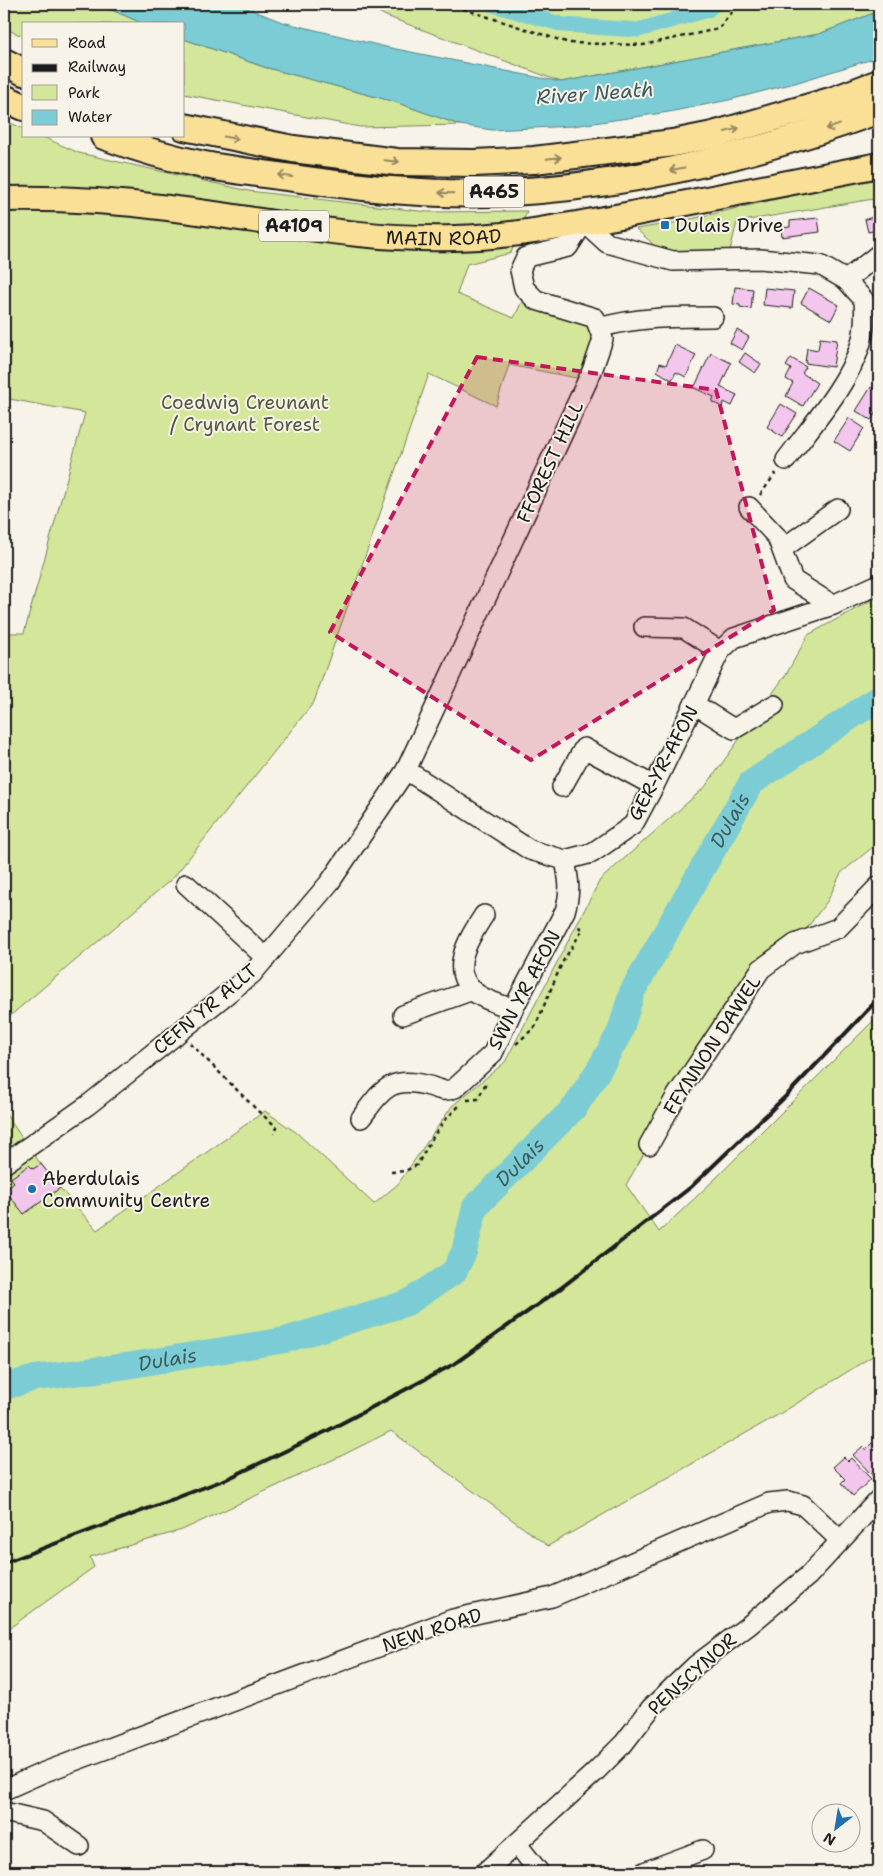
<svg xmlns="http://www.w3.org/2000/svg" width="883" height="1876" font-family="'Shantell Sans',sans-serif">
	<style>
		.green { fill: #d3e69a; stroke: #78815b }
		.water { fill: #7bccd5; stroke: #55868b }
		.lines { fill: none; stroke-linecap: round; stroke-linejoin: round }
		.canal { stroke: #7bccd5; stroke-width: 15 }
		.river { stroke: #7bccd5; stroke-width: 26 }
		.building { fill: #f3c7ed; stroke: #1c1c1c }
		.minor-casing { stroke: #1c1c1c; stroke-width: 22 }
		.major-casing { stroke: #1c1c1c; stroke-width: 28 }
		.highway-casing { stroke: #1c1c1c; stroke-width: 30 }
		.path { stroke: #1c1c1c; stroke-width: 2.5; stroke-dasharray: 4 4; stroke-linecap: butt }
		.minor { stroke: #f7f3e8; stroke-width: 19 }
		.major { stroke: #fadf96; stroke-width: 24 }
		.highway { stroke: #fadf96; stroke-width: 26 }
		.rail { stroke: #1c1c1c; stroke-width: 4 }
		.oneway { stroke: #96875f }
		.marked { fill: #c2185b; fill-opacity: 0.2; stroke: #c2185b; stroke-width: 4; stroke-dasharray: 10 6; stroke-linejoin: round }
		.poi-dot { fill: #1f6fb2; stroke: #f7f3e8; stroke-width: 2 }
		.labels { text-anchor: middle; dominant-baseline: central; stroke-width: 4; stroke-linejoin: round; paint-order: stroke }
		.shield { fill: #f7f3e8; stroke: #5e5c59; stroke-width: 1 }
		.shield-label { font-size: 18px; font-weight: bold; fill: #1c1c1c }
		.poi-label { font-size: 19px; fill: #1c1c1c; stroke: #f7f3e8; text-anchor: start }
		.street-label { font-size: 19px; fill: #1c1c1c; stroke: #f7f3e8 }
		.park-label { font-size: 19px; fill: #535942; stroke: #f7f3e8 }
		.water-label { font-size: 20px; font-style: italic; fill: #3d5a5d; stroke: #f7f3e8 }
	</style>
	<rect width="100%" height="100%" fill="#f7f3e8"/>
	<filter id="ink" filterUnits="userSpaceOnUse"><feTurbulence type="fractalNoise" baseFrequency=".02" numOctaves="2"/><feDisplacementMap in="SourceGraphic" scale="10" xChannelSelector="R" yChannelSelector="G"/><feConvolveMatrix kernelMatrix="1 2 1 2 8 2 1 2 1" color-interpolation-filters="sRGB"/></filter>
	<g filter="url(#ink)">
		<g class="green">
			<path d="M4 4H98L144 24H24V37L4 28Z"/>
			<path d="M363 4H879V11L819 34 561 82 386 16Z"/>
			<path d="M184 39 264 67 395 102 460 125 360 127 184 94Z"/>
			<path d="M4 120 24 129V136H41L79 153 249 191 428 212 527 211 511 253 467 264 457 294 514 318 523 299 595 318 603 339 587 380 509 365 496 406 429 374 314 702 173 878 4 1021V633H24L85 413 4 398Z"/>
			<path d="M879 178V198L737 222 728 259 648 252 652 243 636 229 678 222 776 199Z"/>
			<path d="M879 596V842L841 873 828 900 795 944 761 969 649 1145 626 1185 659 1232 715 1179 879 1015V1352L783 1412 548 1546 391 1431 341 1456 182 1530 90 1557 94 1567 4 1632V1170L30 1150 60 1188 97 1230 265 1111 297 1133 374 1204 398 1184 452 1106 505 1062 600 880 705 787 787 673 808 635Z"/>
			<path d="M4 1111 26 1144 4 1160Z"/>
		</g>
		<path class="water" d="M98 4H237L282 22 386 47 561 82 819 34 879 11V57L795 83 729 100 669 112 573 126 492 130 460 125 395 102 264 67 184 39V24H144Z"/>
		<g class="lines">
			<path class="canal" d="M490 4 564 25 638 30 708 10 715 4"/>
			<path class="river" id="s1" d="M4 1387 35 1378 126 1366 285 1340 407 1303 454 1272 464 1252 475 1207 575 1107 601 1066 620 1032 632 992 751 783 879 698"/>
		</g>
		<g class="building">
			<path d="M879 216V230L868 232 865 219Z"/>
			<path d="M818 218 820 232 782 237 781 228 790 227V221Z"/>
			<path d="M735 287 753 289 751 309 740 307V305L733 304Z"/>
			<path d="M765 288 794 291 792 308 763 305Z"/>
			<path d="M809 288 839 305 831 320 801 303Z"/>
			<path d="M737 330 749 337 742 350 730 343Z"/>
			<path d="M820 338 837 340 833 367 805 363 807 348 818 350Z"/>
			<path d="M675 345 696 355 686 377 676 372 672 380 657 371 660 363 666 365Z"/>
			<path d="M711 353 731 363 720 387 737 395 732 406 724 402 722 407 712 402 714 397 694 388Z"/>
			<path d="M745 353 761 364 755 373 739 362Z"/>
			<path d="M791 358 806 367 802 373 817 383 803 406 786 396 793 383 786 379 791 369 786 366Z"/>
			<path d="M871 387 879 392V407L871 420 856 411Z"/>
			<path d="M781 404 797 414 782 437 767 427Z"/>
			<path d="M849 418 864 428 850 451 834 441Z"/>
			<path d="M41 1164 60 1188 24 1214 5 1190 14 1182 11 1178 29 1165 33 1169Z"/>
			<path d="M872 1443 879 1452V1470L873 1476 853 1455 862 1447 865 1450Z"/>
			<path d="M844 1457 848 1461 851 1458 871 1479 853 1496 841 1483 845 1479 833 1467Z"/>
		</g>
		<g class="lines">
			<g class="minor-casing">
				<g id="minor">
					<path d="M846 280 879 254"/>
					<path d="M599 328C636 317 675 317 713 317"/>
					<path d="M749 507 777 537 793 580 833 605"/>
					<path d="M782 549 838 509"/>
					<path d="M644 627 684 628 720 651"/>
					<path d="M694 704 734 729 774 705"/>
					<path d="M406 770 530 850 565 860 592 853 633 825 654 786 720 651 734 638 833 605 879 584"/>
					<path d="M562 787 584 748 654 786"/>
					<path d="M186 884 266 958"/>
					<path d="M484 915C469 938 446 972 477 994 487 1001 502 1005 513 1009"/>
					<path d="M403 1015 473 990"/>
					<path d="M361 1118C382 1090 390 1075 429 1086 439 1089 445 1093 455 1088L493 1053 513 1009 565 911C571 891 569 880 565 860"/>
					<path d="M649 1145 677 1095 761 969 795 944 838 928 879 886"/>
					<path d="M4 1164 88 1105 252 974 330 882 406 770 592 371 603 339 595 318 536 300 524 288 520 270 526 257 568 247 584 222 607 243 673 261 760 259 820 265 846 280 864 300C865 315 865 329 861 343 849 384 811 426 786 460"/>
					<path d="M4 1790 42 1773 453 1619 552 1597 769 1503 788 1501 803 1505 840 1540"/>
					<path d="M4 1812 43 1821 79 1846"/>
					<path d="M517 1844 539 1872"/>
					<path d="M485 1872 594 1773 624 1743 651 1708 696 1665 748 1626 808 1576 879 1499"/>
					<path d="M644 1872 703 1850"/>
				</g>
			</g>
			<g class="major-casing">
				<g id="major">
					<path id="s2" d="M4 199C58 198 114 201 168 208 263 219 358 241 455 238 512 237 570 225 626 215 711 199 795 182 879 165"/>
				</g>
			</g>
			<g class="highway-casing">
				<g id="highway">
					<path d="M4 62 24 72"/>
					<path d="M4 98 24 107"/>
					<path d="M184 127 293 149 397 162 474 163 534 160 673 143 713 135 834 100 879 83"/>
					<path d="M104 136C136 148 170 158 204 165 231 170 259 173 286 177 361 188 437 197 512 192 638 185 761 153 879 110"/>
				</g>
			</g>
			<g class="path">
				<path d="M448 4 569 43 643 45 718 29 739 4"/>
				<path d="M760 495 776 473"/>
				<path d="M190 1043 259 1112 277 1127 274 1134"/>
				<path d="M516 1044 535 1027 562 963 583 929 576 926"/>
				<path d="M467 1100 478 1099 486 1083"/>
				<path d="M391 1172 405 1171 417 1165 431 1140 444 1121 459 1106"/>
			</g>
			<use href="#minor" class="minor"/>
			<use href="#major" class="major"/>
			<use href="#highway" class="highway"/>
			<path class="rail" d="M4 1563 229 1478 325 1432 454 1364 561 1288 691 1187 787 1095 879 998"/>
		</g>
		<defs><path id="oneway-shaft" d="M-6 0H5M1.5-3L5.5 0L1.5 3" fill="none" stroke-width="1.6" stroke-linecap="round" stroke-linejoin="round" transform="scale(1.25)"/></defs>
		<g class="oneway">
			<use href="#oneway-shaft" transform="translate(833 127) rotate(160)"/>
			<use href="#oneway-shaft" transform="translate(732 130) rotate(-15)"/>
			<use href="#oneway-shaft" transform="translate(231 138) rotate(11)"/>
			<use href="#oneway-shaft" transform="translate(554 158) rotate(-6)"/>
			<use href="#oneway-shaft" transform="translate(392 161) rotate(6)"/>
			<use href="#oneway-shaft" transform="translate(677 169) rotate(168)"/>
			<use href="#oneway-shaft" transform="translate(285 176) rotate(-172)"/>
			<use href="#oneway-shaft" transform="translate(446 193) rotate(-178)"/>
		</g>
	</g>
	<path class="marked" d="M477 357 716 390 774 610 531 760 330 632Z"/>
	<g class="poi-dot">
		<rect x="660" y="220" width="10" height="10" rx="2.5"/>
		<circle cx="32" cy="1189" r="5"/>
	</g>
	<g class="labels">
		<g class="shield">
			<rect x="464" y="176.5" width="60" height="31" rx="4"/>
			<rect x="259" y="210.5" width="70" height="31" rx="4"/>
		</g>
		<g class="shield-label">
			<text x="494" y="192">A465</text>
			<text x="294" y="226">A4109</text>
		</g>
		<g class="poi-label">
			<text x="675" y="225">Dulais Drive</text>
			<text x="42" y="1178">Aberdulais<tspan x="42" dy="22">Community Centre</tspan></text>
		</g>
		<g class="street-label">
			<text stroke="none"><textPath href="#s2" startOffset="442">MAIN ROAD</textPath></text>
			<text transform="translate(550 462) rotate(-65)">FFOREST HILL</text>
			<text transform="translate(663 763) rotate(-62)">GER-YR-AFON</text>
			<text transform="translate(524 990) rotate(-62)">SWN YR AFON</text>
			<text transform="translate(205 1009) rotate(-40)">CEFN YR ALLT</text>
			<text transform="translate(712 1045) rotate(-57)">FFYNNON DAWEL</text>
			<text transform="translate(432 1630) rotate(-18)">NEW ROAD</text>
			<text transform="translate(692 1674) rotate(-42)">PENSCYNOR</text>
		</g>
		<g class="park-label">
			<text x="245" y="402">Coedwig Creunant<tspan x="245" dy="22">/ Crynant Forest</tspan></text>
		</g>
		<g class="water-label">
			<text transform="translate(595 93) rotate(-4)">River Neath</text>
			<text stroke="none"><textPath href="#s1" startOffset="1006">Dulais</textPath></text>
			<text stroke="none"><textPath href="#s1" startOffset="601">Dulais</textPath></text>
			<text stroke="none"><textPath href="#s1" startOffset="166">Dulais</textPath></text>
		</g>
	</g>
	<rect width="883" height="1876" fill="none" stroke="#f7f3e8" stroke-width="20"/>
	<rect x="10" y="10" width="863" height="1856" fill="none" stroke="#1c1c1c" stroke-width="2" filter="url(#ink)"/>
	<rect x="22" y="22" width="162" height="115" fill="#f7f3e8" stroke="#9f9d96"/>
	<rect x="32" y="39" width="25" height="8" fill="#fadf96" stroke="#9f9d96"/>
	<text x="68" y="48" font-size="15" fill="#1c1c1c">Road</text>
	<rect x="32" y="64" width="25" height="8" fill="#1c1c1c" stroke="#9f9d96"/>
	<text x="68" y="72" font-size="15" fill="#1c1c1c">Railway</text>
	<rect x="32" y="85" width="25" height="15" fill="#d3e69a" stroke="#9f9d96"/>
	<text x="68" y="98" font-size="15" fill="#1c1c1c">Park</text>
	<rect x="32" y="110" width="25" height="15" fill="#7bccd5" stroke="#9f9d96"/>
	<text x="68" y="122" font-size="15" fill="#1c1c1c">Water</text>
	<g transform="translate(836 1828) rotate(211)"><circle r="24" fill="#f7f3e8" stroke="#9f9d96"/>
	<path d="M0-4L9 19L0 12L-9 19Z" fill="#1f6fb2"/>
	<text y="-8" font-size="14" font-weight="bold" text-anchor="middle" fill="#1c1c1c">N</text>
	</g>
</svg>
